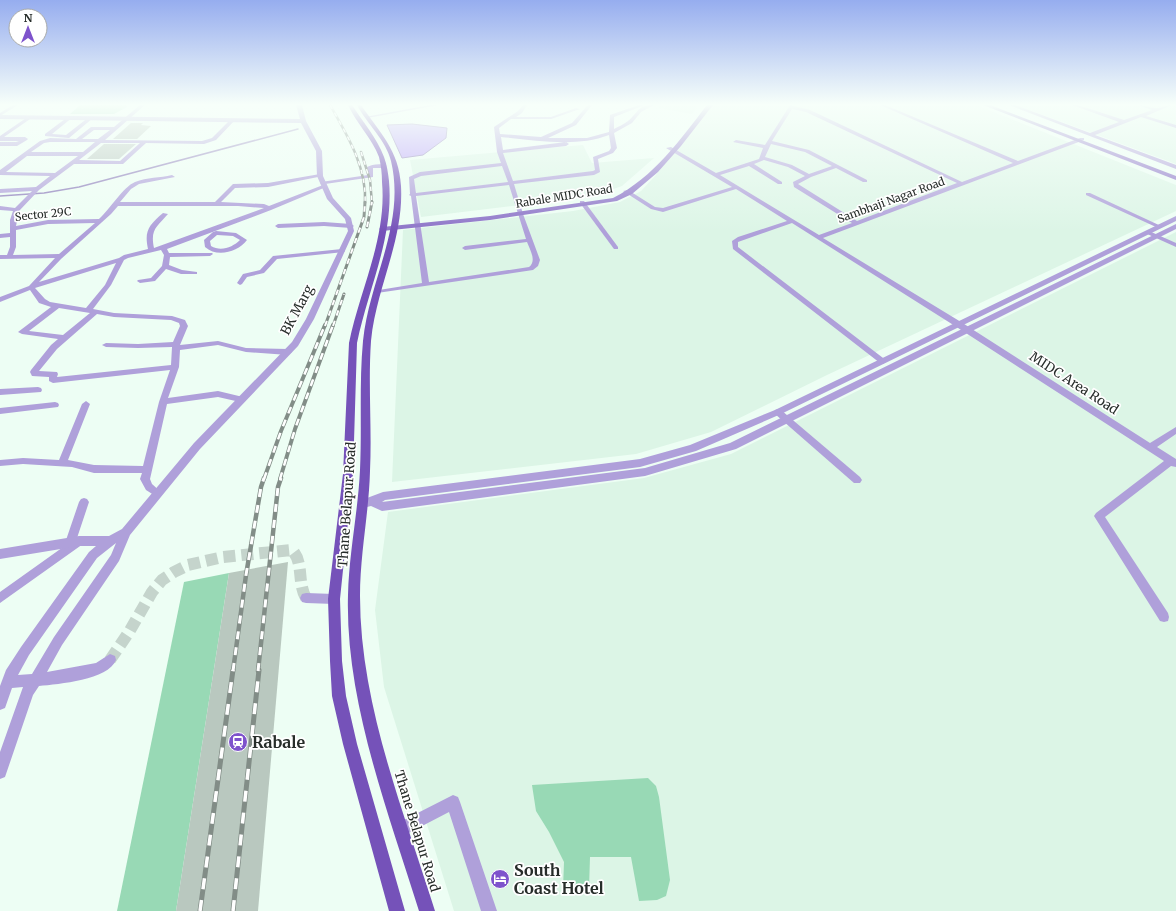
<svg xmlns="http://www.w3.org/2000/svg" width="1176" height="911" font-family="Merriweather,serif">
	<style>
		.built { fill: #dcf5e6 }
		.green { fill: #98d9b5 }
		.water { fill: #bba2fa; stroke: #8f7fbc }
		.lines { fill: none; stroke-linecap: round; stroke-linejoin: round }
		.stream { stroke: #8f7fbc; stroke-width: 1.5 }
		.building { fill: #b9c8bf }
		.tertiary-tunnel { stroke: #c5d4cc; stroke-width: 12; stroke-dasharray: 12 6; stroke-linecap: butt }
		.minor { fill: #afa0da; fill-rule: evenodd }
		.tertiary { fill: #afa0da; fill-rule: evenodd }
		.secondary { fill: #8d74c8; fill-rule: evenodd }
		.primary { fill: #7552b9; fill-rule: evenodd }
		.rail-far4-casing { stroke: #828d87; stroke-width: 2.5 }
		.rail-far3-casing { stroke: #828d87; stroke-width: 3 }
		.rail-far2-casing { stroke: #828d87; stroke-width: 4 }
		.rail-far1-casing { stroke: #828d87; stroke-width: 4.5 }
		.rail-casing { stroke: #828d87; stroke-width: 5 }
		.rail-far4 { stroke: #fff; stroke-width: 1.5; stroke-dasharray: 4.5; stroke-linecap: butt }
		.rail-far3 { stroke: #fff; stroke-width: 2; stroke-dasharray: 5.5; stroke-linecap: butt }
		.rail-far2 { stroke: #fff; stroke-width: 2.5; stroke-dasharray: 7; stroke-linecap: butt }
		.rail-far1 { stroke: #fff; stroke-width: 3; stroke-dasharray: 8; stroke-linecap: butt }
		.rail { stroke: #fff; stroke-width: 3.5; stroke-dasharray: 11; stroke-linecap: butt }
		.labels { text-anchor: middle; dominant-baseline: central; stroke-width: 3.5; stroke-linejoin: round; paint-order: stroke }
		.far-street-label { font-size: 11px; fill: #272d2a; stroke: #fff }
		.street-label { font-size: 13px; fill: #272d2a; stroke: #fff }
		.near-poi-label { font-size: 16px; font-weight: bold; fill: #272d2a; stroke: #fff; text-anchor: start }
	</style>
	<rect width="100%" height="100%" fill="#edfef4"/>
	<g class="built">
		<path d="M660 105H699L692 114 659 108Z"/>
		<path d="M713 105H976L1176 185V211L827 375 711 432 636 454 392 482 403 230 573 211 620 202 641 191 655 176Z"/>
		<path d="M1016 105H1176V164Z"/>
		<path d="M583 145 592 163 654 158 622 186 605 192 578 198 421 217 410 160Z"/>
		<path d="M1176 232V911H454L384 687 375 610 388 512 644 478 731 454Z"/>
	</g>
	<g class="green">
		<path d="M80 105H126L127 107 114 114H70Z"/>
		<path d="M229 573 176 911H117L184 582Z"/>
		<path d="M648 778 656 786 659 797 670 880 666 896 657 900 639 901 631 857H590L589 889H563L564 862 549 832 536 811 532 785Z"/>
	</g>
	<path class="water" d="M412 124 447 128 446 138 423 155 402 158 387 125Z"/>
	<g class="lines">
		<path class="stream" d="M0 196 44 193 79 187 298 129"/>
	</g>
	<g class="building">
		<path d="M131 123H143L141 125 151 126 137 139H113Z"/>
		<path d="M104 144H136L119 159H87Z"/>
		<path d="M288 562 258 911H176L229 573Z"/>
	</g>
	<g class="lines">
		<path class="tertiary-tunnel" d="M110 660 129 632 152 592 162 580 174 572 188 565 223 557 292 550C304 562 297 583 306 598"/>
		<g class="minor">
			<path d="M13 105H18L0 116V113Z"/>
			<path d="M140 105H145L105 140 202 141 212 138 231 119 235 120 216 140 204 144 146 143 123 164H74L39 190 19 211 16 226 48 220 99 219C110 209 123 187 135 182 147 177 160 178 172 175L175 177 139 184 131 189 120 202H215L233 184 268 183 320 174 323 176 268 187 235 188 221 202 264 204 269 206 323 185 320 183 321 182 368 175 367 167C372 164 382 163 387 166L384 168H373V177L325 184 327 186 326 187 271 210 167 249 169 253H212L213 254 210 256 170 257 169 265 182 270 197 272V274H181L166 269 155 281 140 283 137 281 138 280 151 278 162 266 164 255 161 250 128 258 124 260 111 285 93 309 114 313 172 316 185 320 188 326 180 345 218 341 246 348 288 349 292 352 288 355 246 352 218 345 180 350 179 367 168 398 218 391 243 397 244 399 240 402 218 397 167 404 150 479 152 484 162 493 160 496 157 497 146 490 140 479 142 473H94L72 467 23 464 0 466V460L23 458 59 460 82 404 86 401 90 404 68 460 94 465 143 466 159 402 170 370 53 383 49 381V377L32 376 30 372 31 370 51 345 58 339 22 334 18 332 51 307 39 303 30 290 0 302V297L29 286 55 258 0 259V255H7L10 247V237L0 238V234L10 233V220L13 211 0 210V206L15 208 32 191 0 193V189L36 187 50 176 0 175V170L40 141 50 138 76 139 91 127H114ZM94 130H110L98 139H82ZM50 142H95L83 152H31L44 143ZM101 143H140L120 161 79 160ZM27 156H78L55 173 6 172ZM118 206H238L264 208 154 248C150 229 157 227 168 214L163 213C149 225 144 231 148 249L124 255 119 258 39 282 61 259 111 214ZM95 223 59 254 13 255 16 247V230L48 224ZM116 263 105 285 86 308 50 302 45 299 35 288ZM59 308 90 313 63 335 29 331ZM97 314 114 317 171 320 179 323 180 326 173 342 138 344 106 343 102 345 106 347 138 348 172 347 171 365 57 377 58 374 57 372 39 371 57 349Z"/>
			<path d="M430 105H439L367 118 365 117Z"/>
			<path d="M523 105H527L522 113 516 117H551L576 108 580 109 551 119H511L499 128 500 134 541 137 572 123 588 105H592L576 125 548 138H587L609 132 610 115 639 105H645L614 117V129C618 127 624 124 628 121 638 113 638 104 654 105L641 112 632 123 614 133 617 148 613 153 598 159 600 172 594 175 514 184 523 214 540 260 538 266 533 270 377 293V291L379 290 422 283 411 196 409 195 410 194 409 177 420 172 501 163 497 152 494 127 518 111ZM609 135 611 148 609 151 593 157 595 170 593 171 513 181 503 153 566 146 569 144 566 142 503 150 501 137C536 140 575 148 609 135ZM502 166 508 182 416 193 414 179 421 176ZM509 185 526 239 465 246 462 248 465 250 527 242C530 250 537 261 529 267L429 282 416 196Z"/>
			<path d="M790 105 810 110 962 182 1013 163 880 105H885L1018 161 1080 138H1084V140L823 238 961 322 1150 443 1176 427V434L1157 447 1176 459V467L1171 466 1105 517 1168 613 1169 617 1168 621 1164 622 1160 621 1094 516 1096 513 1164 461 955 326 792 223 738 242V247L887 361 883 364 880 363 733 249 732 241 738 237 787 221 736 189 663 212 651 209 623 191 628 190 655 207 663 208 732 187 666 148 671 147 716 173 759 159 763 148 733 142 736 140 765 145ZM792 109 806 112 957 183 857 221 798 184 811 177 836 168 863 182H867V180L809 150 772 141ZM771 144 805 152 832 166 809 174 792 165 765 157ZM764 160 788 167 805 176 793 182 794 187 852 223 819 235 720 175 749 166 778 184H782V182L754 164Z"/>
			<path d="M1009 105H1015L1090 133 1119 122 1072 105H1078L1124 120 1152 110 1138 105C1144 105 1149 108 1155 108 1160 109 1166 105 1172 105L1146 116 1176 125V128L1141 117 1095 135 1176 165V169Z"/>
			<path d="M29 116 33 117 4 137H25L28 139 27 140 17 146H0V142H16L19 141H0V136Z"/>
			<path d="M69 116 73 117 52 134 66 135 89 117 93 118 69 138 45 136V134Z"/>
			<path d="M1086 193H1090L1161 226 1156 227 1086 195Z"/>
			<path d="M580 201H584L618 247V249H614L580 203Z"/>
			<path d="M324 222 351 224 354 226 351 228 324 226 278 228 275 226 278 224Z"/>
			<path d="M216 231 236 233 247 240C238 252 217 258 205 247L204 240 213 232ZM217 235 233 236 240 240C233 247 221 252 211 246L210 241Z"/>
			<path d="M1145 231H1149L1176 243V247L1145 233Z"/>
			<path d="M342 249 345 251 344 252 277 259 264 273 247 277 242 284 240 285 237 283 243 274 260 270 273 256Z"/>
			<path d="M38 387 41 388 42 390 41 392 0 395V389Z"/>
			<path d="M55 402 58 403 59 405 58 407 0 414V408Z"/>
			<path d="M778 409 781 410 860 477 862 480 860 483H854L775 414 774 412 775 410Z"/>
			<path d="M84 498 87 499 89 502 77 538H83L84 541 83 544 0 603V592L66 545 65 543 79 502 81 499Z"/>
		</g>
		<g class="tertiary">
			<path d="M296 105H302L306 121 322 151 323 176 333 198 351 218 354 231 314 319 298 346 200 449 130 535 119 561 62 645 47 672 96 663 110 654 115 656 116 660C108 680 59 684 39 686L33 695 5 777 0 779V752L23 687 12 688 5 708 0 710V686L6 670 21 647 89 552 96 546H79L0 559V549L79 536H109L122 529 194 443 292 342 306 319 348 231 345 219 327 199 317 176 316 151 301 123 0 119V115L300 119ZM116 543 111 555 54 637 32 674 18 675 29 655 97 558Z"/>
			<path d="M1176 216V221L781 414 696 451 640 467 385 500 382 502 645 468 730 443 1176 224V229L736 449 645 476 382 511 371 506 363 508 359 507 358 504 359 501 383 492 640 459 690 445 775 410Z"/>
			<path d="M306 593 334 594 338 595 340 599 338 603 334 604 306 603 302 602 300 598 302 594Z"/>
			<path d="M453 795 458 797 460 802 497 911H481L449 812 401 837 396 834 393 829 396 824Z"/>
		</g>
		<g class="secondary">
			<path d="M707 105H713L681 146 658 172 632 194 617 201 490 220 382 231 379 229 382 227 490 216 613 198C654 177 680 140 707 105Z"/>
			<path d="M983 105H990L1176 176V180Z"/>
		</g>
		<g class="primary">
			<path d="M348 105H352C363 122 377 138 384 157 387 165 388 173 389 181 394 237 368 289 357 343L353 474 340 599 342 661 346 696 357 744 405 911H389L343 744 332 696 330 661 328 599 343 474 349 343C360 289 387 238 382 182 382 174 381 165 379 157 372 138 356 123 348 105Z"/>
			<path d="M357 105H361C380 133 399 150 401 186 404 240 376 288 371 341 368 384 372 428 370 471 369 512 360 554 360 596 360 704 403 809 435 911H419C388 811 345 701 348 595 349 553 358 512 360 470 362 428 359 383 363 341 369 280 406 224 391 161 386 140 367 124 357 105Z"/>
		</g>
		<g class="rail-far4-casing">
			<g id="rail-far4">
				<path d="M330 105C347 135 367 167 365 203"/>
				<path d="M361 152 370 180 372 203"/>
			</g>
		</g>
		<g class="rail-far3-casing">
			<g id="rail-far3">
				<path d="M367 227 372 202"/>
				<path d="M325 326 364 217 365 202"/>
				<path d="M333 326 344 294"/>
			</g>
		</g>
		<g class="rail-far2-casing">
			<g id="rail-far2">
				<path d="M264 479 281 431 325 325"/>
				<path d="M280 479 295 429 333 325"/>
			</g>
		</g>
		<g class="rail-far1-casing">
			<g id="rail-far1">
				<path d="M233 671 246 575 261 487 264 478"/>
				<path d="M258 671 278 487 281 478"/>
			</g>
		</g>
		<g class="rail-casing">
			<g id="rail">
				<path d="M200 911 233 670"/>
				<path d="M233 911 259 670"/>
			</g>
		</g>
		<use href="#rail-far4" class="rail-far4"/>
		<use href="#rail-far3" class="rail-far3"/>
		<use href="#rail-far2" class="rail-far2"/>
		<use href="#rail-far1" class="rail-far1"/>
		<use href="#rail" class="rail"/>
	</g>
	<linearGradient id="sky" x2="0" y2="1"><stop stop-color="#96adef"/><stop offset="0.45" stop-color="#f7fffa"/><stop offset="1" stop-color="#f7fffa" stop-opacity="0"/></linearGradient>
	<rect width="1176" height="232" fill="url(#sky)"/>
	<defs>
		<g id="station-disc" transform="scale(1)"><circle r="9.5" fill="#7e53cc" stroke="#fff"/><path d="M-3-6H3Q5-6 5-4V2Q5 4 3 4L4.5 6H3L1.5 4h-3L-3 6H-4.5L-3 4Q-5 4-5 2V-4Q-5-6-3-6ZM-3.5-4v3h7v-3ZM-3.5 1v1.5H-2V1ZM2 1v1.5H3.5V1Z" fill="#fff"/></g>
		<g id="hotel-disc" transform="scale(1)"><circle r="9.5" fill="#7e53cc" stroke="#fff"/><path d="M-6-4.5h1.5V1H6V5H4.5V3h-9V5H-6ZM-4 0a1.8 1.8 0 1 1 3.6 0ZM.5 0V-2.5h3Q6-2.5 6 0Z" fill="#fff"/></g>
	</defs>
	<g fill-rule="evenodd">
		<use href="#station-disc" x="238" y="742"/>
		<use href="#hotel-disc" x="500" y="879"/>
	</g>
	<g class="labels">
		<g class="far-street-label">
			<text transform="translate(564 196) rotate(-9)">Rabale MIDC Road</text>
			<text transform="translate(891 200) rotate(-20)">Sambhaji Nagar Road</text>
			<text transform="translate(43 214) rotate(-6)">Sector 29C</text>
		</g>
		<g class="street-label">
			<text transform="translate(297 310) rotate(-62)">BK Marg</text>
			<text transform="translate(1074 383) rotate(33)">MIDC Area Road</text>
			<text transform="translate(347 505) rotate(-86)">Thane Belapur Road</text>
			<text transform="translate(417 831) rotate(73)">Thane Belapur Road</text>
		</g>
		<g class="near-poi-label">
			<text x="252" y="742">Rabale</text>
			<text x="514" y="870">South<tspan x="514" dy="18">Coast Hotel</tspan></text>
		</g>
	</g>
	<g transform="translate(28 28)"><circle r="19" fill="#ffffff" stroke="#a9abaa"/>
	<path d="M0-3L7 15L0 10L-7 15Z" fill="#7e53cc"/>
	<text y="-6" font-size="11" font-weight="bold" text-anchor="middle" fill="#272d2a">N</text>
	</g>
</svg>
